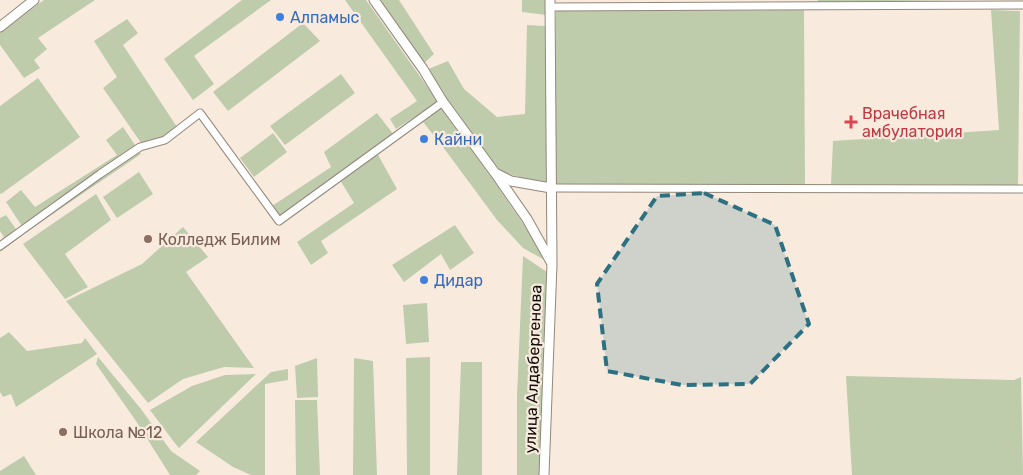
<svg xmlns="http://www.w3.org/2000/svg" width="1023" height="475" font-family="Rubik,sans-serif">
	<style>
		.green { fill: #beccac }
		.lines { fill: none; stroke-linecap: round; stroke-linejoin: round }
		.minor-casing { stroke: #92877a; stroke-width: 9 }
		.tertiary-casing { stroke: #92877a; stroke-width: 11 }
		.minor { stroke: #fff; stroke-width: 7 }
		.tertiary { stroke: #fff; stroke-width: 9 }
		.marked { fill: #2c7081; fill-opacity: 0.2; stroke: #2c7081; stroke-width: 4; stroke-dasharray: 10 6; stroke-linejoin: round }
		.shop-dot { fill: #3f7fe0; stroke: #f8ebde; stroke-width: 2 }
		.health-dot { fill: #e0444e; stroke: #f8ebde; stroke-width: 2 }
		.education-dot { fill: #8d6e63; stroke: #f8ebde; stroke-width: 2 }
		.labels { text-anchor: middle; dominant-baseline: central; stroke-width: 4.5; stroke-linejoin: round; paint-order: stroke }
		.shop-label { font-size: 16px; fill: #366cbe; stroke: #f8ebde; text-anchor: start }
		.health-label { font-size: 16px; fill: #be3a42; stroke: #f8ebde; text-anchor: start }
		.education-label { font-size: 16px; fill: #785e54; stroke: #f8ebde; text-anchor: start }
		.street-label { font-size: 16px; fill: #110d08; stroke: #f8ebde }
	</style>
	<rect width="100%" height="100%" fill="#f8ebde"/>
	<g class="green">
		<path d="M44 0H95L38 38 47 49 34 60 40 68 24 78 0 45V31Z"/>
		<path d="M242 0H271L194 56 214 84 193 100 164 59Z"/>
		<path d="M345 0H366L438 102 396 129 390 119 417 101Z"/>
		<path d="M374 0H399L434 54 421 66Z"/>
		<path d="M522 0H546V15L522 12Z"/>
		<path d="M818 0H956L817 2Z"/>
		<path d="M804 10 805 185H555L556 11Z"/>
		<path d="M991 10 1020 11 1018 185 831 184 833 141 999 130Z"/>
		<path d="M127 19 138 33 123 45 177 127 146 150 103 88 117 77 94 41Z"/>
		<path d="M303 23 320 41 228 111 213 92Z"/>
		<path d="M527 25 545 26 548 185 498 171 426 70 448 61 464 89 497 117 525 114Z"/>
		<path d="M341 74 355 93 285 145 270 126Z"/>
		<path d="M38 78 80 137 1 194 0 193V106Z"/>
		<path d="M443 107 550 263 523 248 497 220 443 147 423 122Z"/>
		<path d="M377 113 394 135 280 217 272 206 331 167 324 152Z"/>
		<path d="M123 127 141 154 26 232 6 202 21 190 35 207 117 155 106 140Z"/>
		<path d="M273 133 287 152 254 177 240 158Z"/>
		<path d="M377 153 397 189 321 241 328 253 311 265 297 242 354 203 340 180Z"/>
		<path d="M139 172 153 194 117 218 103 197Z"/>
		<path d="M96 194 111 220 65 254 88 287 65 299 23 244Z"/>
		<path d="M6 215 21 236 0 252V241L4 237 0 231V218Z"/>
		<path d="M455 225 474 253 450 270 441 254 404 282 392 265Z"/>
		<path d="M183 227 208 257 186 272 254 368 224 367 183 379 148 403 66 301 142 264Z"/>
		<path d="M523 256 547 272 545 387 541 475H517V395Z"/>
		<path d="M427 303 429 342 406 344 403 305Z"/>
		<path d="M9 332 27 351 82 343 85 338 97 354 16 407 11 394 3 397 0 392V338Z"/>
		<path d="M98 357 141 409 171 451 200 471 196 475H170L136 421 96 364Z"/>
		<path d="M430 357V475H407L406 358Z"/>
		<path d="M317 358 318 397 297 398 295 366Z"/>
		<path d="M354 358 373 361 377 475H353Z"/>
		<path d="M461 362H482V475H457Z"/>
		<path d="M288 369V380L265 384V475H251L233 467 196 442 271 372Z"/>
		<path d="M256 374 179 448 174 442 150 410 192 386 225 375Z"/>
		<path d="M846 376 1014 380 1021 377 1023 475H852Z"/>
		<path d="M295 400H317L320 475H296Z"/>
		<path d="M24 456 36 475H0V471Z"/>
	</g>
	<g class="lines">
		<g class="minor-casing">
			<g id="minor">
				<path d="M550 7 1023 5"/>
				<path d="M551 188 1023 189"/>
				<path d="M0 246 100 174 140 147 165 140 200 113 279 221 443 102"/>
			</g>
		</g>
		<g class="tertiary-casing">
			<g id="tertiary">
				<path d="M374 0 423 69 443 102 495 173 527 219 551 262"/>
				<path d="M0 27 34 0"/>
				<path d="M497 174 511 181 551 188"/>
				<path d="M544 475 552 264 550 0"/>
			</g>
		</g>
		<use href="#minor" class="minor"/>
		<use href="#tertiary" class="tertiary"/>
	</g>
	<path class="marked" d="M704 193 775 225 809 324 750 384 682 385 607 371 597 284 657 196Z"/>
	<g class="shop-dot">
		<circle cx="280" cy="17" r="5"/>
		<circle cx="424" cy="139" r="5"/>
		<circle cx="424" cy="280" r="5"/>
	</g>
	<path class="health-dot" d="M848.5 114.5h5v5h5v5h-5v5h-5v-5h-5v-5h5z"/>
	<g class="education-dot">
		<circle cx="148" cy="239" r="5"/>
		<circle cx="63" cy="432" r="5"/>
	</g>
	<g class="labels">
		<g class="shop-label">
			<text x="290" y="17">Алпамыс</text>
			<text x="434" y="139">Кайни</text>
			<text x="434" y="280">Дидар</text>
		</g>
		<g class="health-label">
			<text x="862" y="113">Врачебная<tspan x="862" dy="18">амбулатория</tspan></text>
		</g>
		<g class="education-label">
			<text x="158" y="239">Колледж Билим</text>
			<text x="73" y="432">Школа №12</text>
		</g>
		<g class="street-label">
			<text transform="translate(533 369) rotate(-88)">улица Алдабергенова</text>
		</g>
	</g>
</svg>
